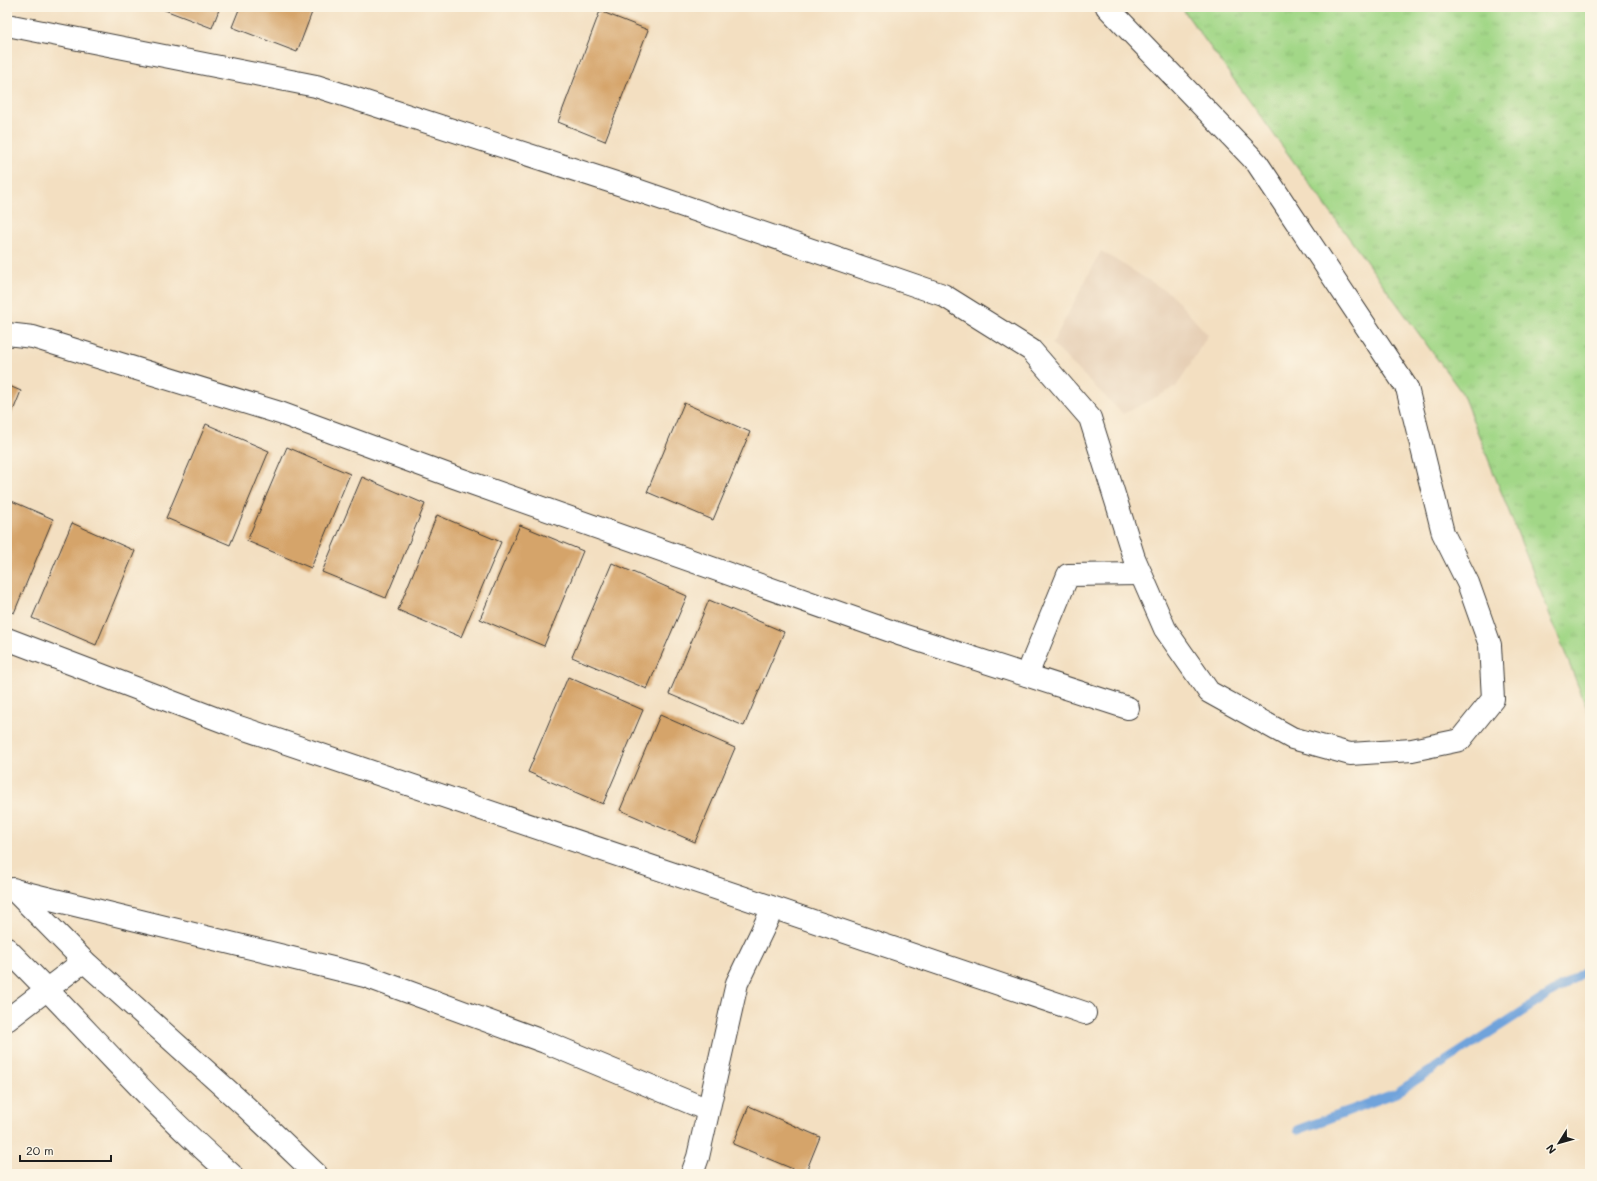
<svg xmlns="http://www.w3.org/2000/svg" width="1597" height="1181" font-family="Mali,sans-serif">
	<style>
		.built { fill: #e6cfb5 }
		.grass { fill: url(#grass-tufts); stroke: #5f7a52 }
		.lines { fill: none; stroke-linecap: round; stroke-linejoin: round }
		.stream { stroke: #6fa3db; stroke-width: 9 }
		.building { fill: #d5a46b }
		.minor-casing { stroke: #3c3935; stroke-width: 24 }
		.minor { stroke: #fff; stroke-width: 22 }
	</style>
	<defs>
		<pattern id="grass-tufts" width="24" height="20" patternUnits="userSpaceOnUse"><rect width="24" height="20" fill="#a2d787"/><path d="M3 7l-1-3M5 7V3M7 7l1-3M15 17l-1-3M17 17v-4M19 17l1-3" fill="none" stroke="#8bb874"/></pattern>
	</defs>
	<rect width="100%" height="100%" fill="#fcf5e5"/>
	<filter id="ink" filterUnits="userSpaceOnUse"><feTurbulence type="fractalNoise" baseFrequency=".025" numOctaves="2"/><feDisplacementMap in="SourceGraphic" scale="8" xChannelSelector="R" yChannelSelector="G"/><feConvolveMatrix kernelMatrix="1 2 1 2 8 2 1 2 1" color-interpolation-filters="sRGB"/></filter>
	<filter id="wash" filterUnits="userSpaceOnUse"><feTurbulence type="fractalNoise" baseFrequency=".012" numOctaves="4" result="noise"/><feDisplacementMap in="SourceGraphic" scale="16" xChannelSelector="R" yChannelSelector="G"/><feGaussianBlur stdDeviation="0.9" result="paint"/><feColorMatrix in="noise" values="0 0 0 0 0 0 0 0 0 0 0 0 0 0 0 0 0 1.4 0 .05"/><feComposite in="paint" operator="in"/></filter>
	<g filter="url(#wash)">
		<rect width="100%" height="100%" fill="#f3dfc1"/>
		<path class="built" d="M1101 251 1171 294 1208 335 1176 387 1123 414 1052 344Z"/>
		<path class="grass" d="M1181 7H1590V716L1462 393Z"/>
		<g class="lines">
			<path class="stream" d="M1298 1130 1396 1093 1590 968"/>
		</g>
		<g id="blocks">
			<g class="building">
				<path d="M157 7H220L212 28Z"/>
				<path d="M240 7H314L297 52 232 27Z"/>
				<path d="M600 11 648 30 605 141 558 122Z"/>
				<path d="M7 385 21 391 7 426Z"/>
				<path d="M684 403 750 432 713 520 647 492Z"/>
				<path d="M206 424 269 451 230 545 166 518Z"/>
				<path d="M287 447 350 474 311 568 247 541Z"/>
				<path d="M362 477 425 504 386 598 322 572Z"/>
				<path d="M7 499 53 519 14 613 7 610Z"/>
				<path d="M437 515 501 542 461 637 398 610Z"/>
				<path d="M72 523 135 551 96 645 32 618Z"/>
				<path d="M520 525 583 551 544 646 480 619Z"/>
				<path d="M612 563 687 596 647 689 572 657Z"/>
				<path d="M709 600 784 632 744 726 669 694Z"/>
				<path d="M568 677 643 710 603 804 528 772Z"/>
				<path d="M660 715 735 748 695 842 620 810Z"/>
				<path d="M749 1106 820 1137 805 1174 733 1144Z"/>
			</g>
		</g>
	</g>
	<g filter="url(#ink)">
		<use href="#blocks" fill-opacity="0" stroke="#3c3935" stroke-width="1"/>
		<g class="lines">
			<g class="minor-casing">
				<g id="minor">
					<path d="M7 25 316 86 625 186 943 295 1031 350 1090 418 1134 558 1165 629 1209 692 1292 738 1350 754 1412 750 1460 740 1493 699 1490 645 1468 583 1443 533 1407 388 1257 163 1107 7"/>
					<path d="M7 334 33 337 280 413 454 477 899 634 1128 708"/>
					<path d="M7 639 230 724 1085 1013"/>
					<path d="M1027 675 1068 575 1141 574"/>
					<path d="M13 889 84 961 246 1107 316 1174"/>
					<path d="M14 890 365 976 545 1042 708 1110"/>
					<path d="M7 949C82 1023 151 1105 231 1174"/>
					<path d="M7 1020 84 961"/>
					<path d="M692 1174 698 1157 737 983 773 908"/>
				</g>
			</g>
			<use href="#minor" class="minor"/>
		</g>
	</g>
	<rect width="1597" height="1181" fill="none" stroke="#fcf5e5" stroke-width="24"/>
	<g transform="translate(1559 1143) rotate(233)" stroke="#fcf5e5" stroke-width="3" paint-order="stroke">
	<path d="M0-3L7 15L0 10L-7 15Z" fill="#1c1c1c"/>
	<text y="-6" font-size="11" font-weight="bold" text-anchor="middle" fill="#1c1c1c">N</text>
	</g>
	<path d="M20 1155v6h91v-6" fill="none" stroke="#1c1c1c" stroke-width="2"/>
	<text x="26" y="1155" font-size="12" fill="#1c1c1c" stroke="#fcf5e5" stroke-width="3" paint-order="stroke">20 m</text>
</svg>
